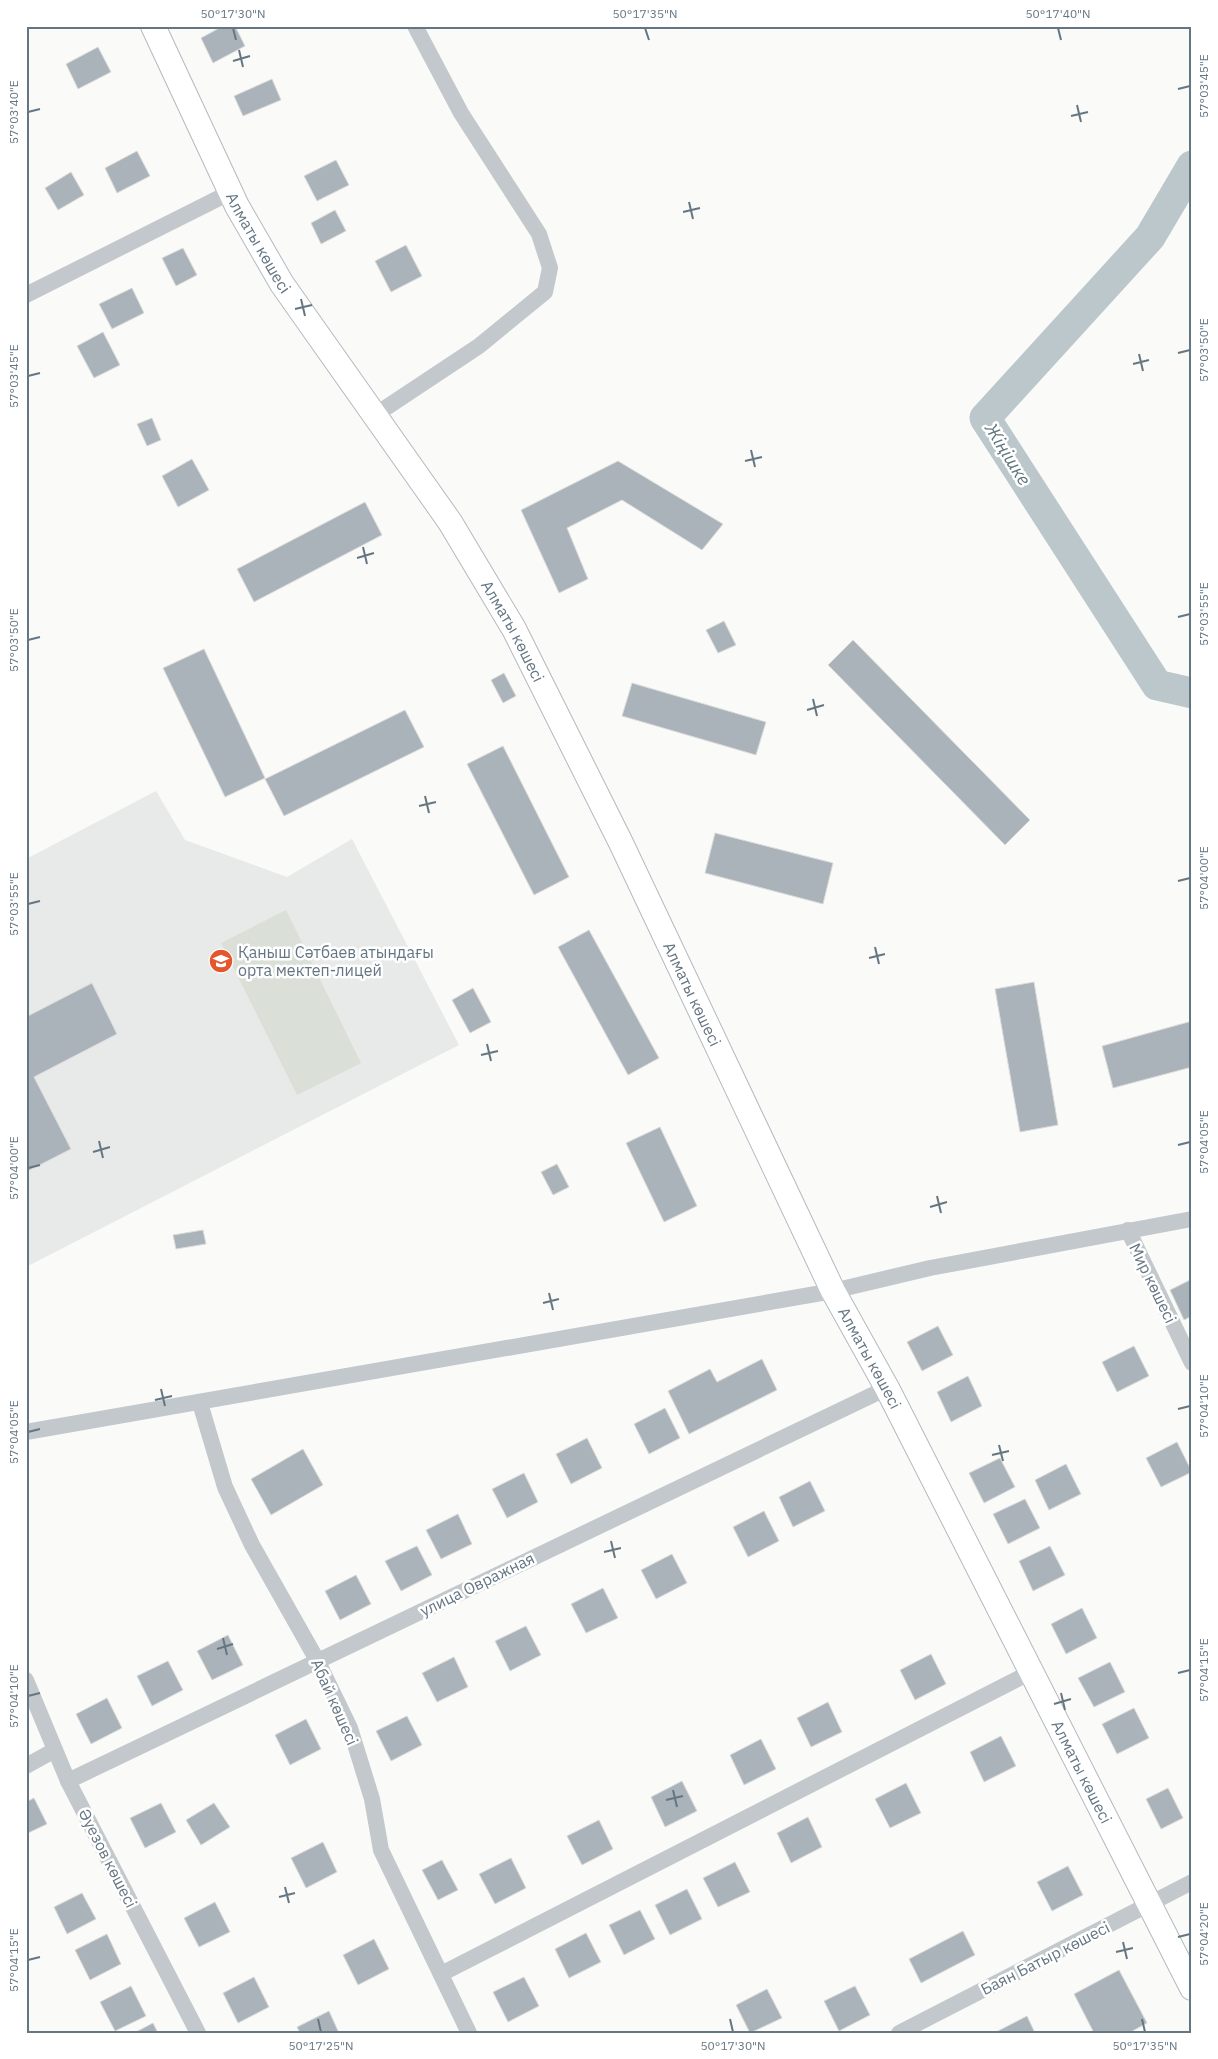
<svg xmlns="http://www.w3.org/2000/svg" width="1218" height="2059" font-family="'IBM Plex Sans',sans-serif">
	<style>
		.built { fill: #e8e9e9 }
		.grass { fill: #dadfd7 }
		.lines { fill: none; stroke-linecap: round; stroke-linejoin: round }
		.river { stroke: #bbc7cb; stroke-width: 31 }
		.building { fill: #aab3b9; stroke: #dcdcda }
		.secondary-casing { stroke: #b3babf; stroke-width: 26 }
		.street { stroke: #c3c8cc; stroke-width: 16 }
		.secondary { stroke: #fff; stroke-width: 24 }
		.ticks { fill: none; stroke: #657683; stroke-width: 2 }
		.labels { text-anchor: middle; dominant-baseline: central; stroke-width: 5; stroke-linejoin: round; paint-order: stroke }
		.street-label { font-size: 16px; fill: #657683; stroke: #fff }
		.poi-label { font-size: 16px; fill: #657683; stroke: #fff; text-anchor: start }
		.water-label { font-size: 18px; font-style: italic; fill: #60757c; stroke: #fff }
		.neatline { fill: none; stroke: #657683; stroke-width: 2 }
		.ticks-label { font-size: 12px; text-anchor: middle; fill: #657683 }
	</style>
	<rect width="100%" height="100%" fill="#fafaf8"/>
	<path class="built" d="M156 791 185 840 287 877 352 839 459 1045 26 1267V859Z"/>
	<path class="grass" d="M286 910 361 1063 297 1095 221 943Z"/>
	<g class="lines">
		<path class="river" d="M1192 166 1150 237 985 418 1157 685 1192 693"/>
	</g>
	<g class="building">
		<path d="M223 26H235L245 46 213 63 201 38Z"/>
		<path d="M98 47 111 72 78 89 66 64Z"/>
		<path d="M272 79 281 100 243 116 234 96Z"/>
		<path d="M137 151 150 176 117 193 105 168Z"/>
		<path d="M336 160 349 185 317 201 304 176Z"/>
		<path d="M71 172 84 195 58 210 45 188Z"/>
		<path d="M335 210 346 231 321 244 311 223Z"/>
		<path d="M406 245 422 276 391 292 375 261Z"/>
		<path d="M183 248 197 275 176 286 162 258Z"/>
		<path d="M132 288 144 313 112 329 99 304Z"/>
		<path d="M103 332 120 365 94 378 77 346Z"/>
		<path d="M152 418 161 440 147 446 137 424Z"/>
		<path d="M192 459 209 490 178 507 162 476Z"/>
		<path d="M618 461 723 524 702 550 622 500 567 528 588 579 559 593 521 510Z"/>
		<path d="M365 502 382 535 254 602 237 569Z"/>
		<path d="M724 621 736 645 718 653 706 630Z"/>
		<path d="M853 640 1030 820 1005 845 828 665Z"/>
		<path d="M204 649 265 778 225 797 163 668Z"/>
		<path d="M504 673 516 696 503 703 491 680Z"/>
		<path d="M632 683 766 722 756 755 622 716Z"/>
		<path d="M405 710 424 747 284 816 265 779Z"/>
		<path d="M503 746 569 877 534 895 467 764Z"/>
		<path d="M715 833 833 863 823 904 705 873Z"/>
		<path d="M589 930 659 1058 628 1075 558 947Z"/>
		<path d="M1034 982 1058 1125 1020 1132 995 989Z"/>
		<path d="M92 983 117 1034 34 1077 71 1149 26 1172V1017Z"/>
		<path d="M473 988 491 1022 470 1033 452 1000Z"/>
		<path d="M1192 1021V1067L1113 1088 1102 1046Z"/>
		<path d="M660 1127 697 1206 664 1222 626 1143Z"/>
		<path d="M557 1164 569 1187 553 1195 541 1172Z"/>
		<path d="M203 1230 206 1244 176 1249 173 1235Z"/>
		<path d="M1192 1279V1316L1184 1320 1170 1290Z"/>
		<path d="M938 1326 953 1355 922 1371 907 1342Z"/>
		<path d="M1134 1346 1149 1376 1117 1392 1102 1362Z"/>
		<path d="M762 1359 777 1390 689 1434 668 1391 710 1369 717 1382Z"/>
		<path d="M968 1376 982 1406 951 1422 937 1392Z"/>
		<path d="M665 1408 680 1438 649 1454 634 1424Z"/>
		<path d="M587 1438 602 1468 571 1484 556 1454Z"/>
		<path d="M1177 1442 1192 1472 1161 1487 1146 1458Z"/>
		<path d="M303 1449 323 1485 271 1515 251 1479Z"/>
		<path d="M1000 1458 1015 1487 984 1503 969 1473Z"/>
		<path d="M1066 1464 1081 1494 1049 1510 1035 1480Z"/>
		<path d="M524 1473 538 1502 507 1518 492 1489Z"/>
		<path d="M810 1481 825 1511 793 1527 779 1497Z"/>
		<path d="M1025 1499 1040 1528 1008 1544 993 1514Z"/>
		<path d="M764 1511 779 1541 748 1557 733 1527Z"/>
		<path d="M458 1514 472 1544 441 1559 426 1530Z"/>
		<path d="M417 1546 432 1575 401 1591 385 1561Z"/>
		<path d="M1050 1546 1065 1575 1033 1591 1019 1561Z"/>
		<path d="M672 1554 687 1583 656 1599 641 1570Z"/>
		<path d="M356 1575 371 1604 340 1620 325 1591Z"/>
		<path d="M603 1588 618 1618 586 1633 571 1604Z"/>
		<path d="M1082 1608 1097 1638 1066 1654 1051 1624Z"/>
		<path d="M526 1626 541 1655 510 1671 495 1641Z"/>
		<path d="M228 1635 243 1665 212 1680 197 1651Z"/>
		<path d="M931 1654 946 1684 915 1700 900 1670Z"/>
		<path d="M454 1657 468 1687 437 1702 422 1673Z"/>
		<path d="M168 1661 183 1690 152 1706 137 1676Z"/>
		<path d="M1110 1662 1125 1692 1094 1707 1078 1678Z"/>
		<path d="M107 1698 122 1728 91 1744 76 1714Z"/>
		<path d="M828 1702 842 1732 811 1747 797 1718Z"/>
		<path d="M1134 1708 1149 1738 1117 1754 1102 1724Z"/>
		<path d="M407 1716 422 1745 391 1761 376 1731Z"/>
		<path d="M306 1719 321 1749 290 1765 275 1735Z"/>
		<path d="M1001 1736 1016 1766 984 1782 970 1752Z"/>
		<path d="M761 1739 776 1769 744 1785 730 1755Z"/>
		<path d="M682 1781 697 1811 665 1827 651 1797Z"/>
		<path d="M906 1783 921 1813 890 1828 875 1799Z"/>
		<path d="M1168 1788 1183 1818 1161 1829 1146 1799Z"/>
		<path d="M34 1798 47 1824 26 1834V1802Z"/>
		<path d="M161 1803 176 1832 145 1848 130 1818Z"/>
		<path d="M214 1803 230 1827 201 1845 186 1820Z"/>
		<path d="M808 1817 822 1847 791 1863 777 1833Z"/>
		<path d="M599 1820 613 1849 582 1865 567 1836Z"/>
		<path d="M323 1842 337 1872 306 1888 291 1858Z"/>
		<path d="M511 1858 526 1888 495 1904 479 1874Z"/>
		<path d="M442 1860 458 1890 438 1900 422 1870Z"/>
		<path d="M735 1862 750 1892 718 1907 703 1878Z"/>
		<path d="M1068 1866 1083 1895 1052 1911 1037 1882Z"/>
		<path d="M687 1889 702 1919 670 1935 655 1905Z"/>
		<path d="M82 1893 96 1919 67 1934 54 1907Z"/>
		<path d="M215 1902 230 1932 199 1947 184 1918Z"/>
		<path d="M640 1910 655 1939 624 1955 609 1925Z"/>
		<path d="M963 1931 975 1955 921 1983 909 1959Z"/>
		<path d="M586 1933 601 1962 569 1978 555 1949Z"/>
		<path d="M107 1934 121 1964 90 1980 75 1950Z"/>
		<path d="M374 1939 389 1969 358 1985 343 1955Z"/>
		<path d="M1119 1970 1147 2023 1129 2033H1094L1074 1994Z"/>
		<path d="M254 1977 269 2007 238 2023 223 1993Z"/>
		<path d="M524 1977 539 2006 508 2022 493 1992Z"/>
		<path d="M131 1986 146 2016 115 2031 100 2002Z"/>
		<path d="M855 1986 870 2015 839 2031 824 2001Z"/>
		<path d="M767 1989 782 2018 750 2033 736 2005Z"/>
		<path d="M329 2011 339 2033H300L297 2027Z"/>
		<path d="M1027 2016 1035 2033H994Z"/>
		<path d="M153 2023 158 2033H134Z"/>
	</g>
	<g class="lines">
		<g class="secondary-casing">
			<g id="secondary">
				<path id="s1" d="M153 26 237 206 282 284 450 522 514 629 621 843 833 1291 887 1388 1192 1988"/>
			</g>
		</g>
		<g class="street">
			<path d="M26 295 231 192"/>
			<path d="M375 415 479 346 545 292 550 268 539 234 461 113 415 26"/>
			<path d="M1128 1230 1192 1363"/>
			<path d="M200 1403 225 1487 252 1545 317 1660 350 1728 372 1799 381 1850 469 2033"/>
			<path d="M26 1432 833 1291 930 1268 1192 1219"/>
			<path d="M26 1680 68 1781 198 2033"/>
			<path d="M26 1766 55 1750"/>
			<path d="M68 1781 887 1388"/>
			<path d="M441 1974 1031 1672"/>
			<path d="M899 2033 1192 1882"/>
		</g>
		<use href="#secondary" class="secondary"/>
	</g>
	<path class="ticks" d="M233 28 236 40M645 28 649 40M1058 28 1061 40M239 50 243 67M233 61 250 56M1178 89 1190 86M1077 105 1081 122M28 112 40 109M1071 116 1088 112M689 202 693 219M683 212 700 208M301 299 305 316M295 309 312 305M1178 353 1190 350M1139 354 1143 371M1133 364 1149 360M28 376 40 373M751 450 755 467M745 461 762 457M363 547 367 564M357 558 374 553M1178 617 1190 614M28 640 40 637M813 699 817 716M807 710 824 705M425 796 429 813M419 806 436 802M1178 881 1190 878M28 904 40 901M875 947 879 964M869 958 885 954M487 1044 491 1061M481 1055 498 1051M99 1141 103 1158M1178 1145 1190 1142M93 1152 110 1147M28 1168 40 1165M937 1196 941 1213M930 1207 947 1202M549 1293 553 1310M543 1303 559 1299M161 1389 165 1406M155 1400 172 1396M1178 1409 1190 1406M28 1432 40 1429M999 1445 1003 1461M992 1455 1009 1451M611 1541 615 1558M604 1552 621 1548M223 1638 227 1655M217 1649 233 1644M1178 1673 1190 1670M1061 1693 1065 1710M28 1696 40 1693M1054 1704 1071 1699M673 1790 677 1807M666 1800 683 1796M285 1887 289 1903M279 1897 295 1893M1178 1937 1190 1934M1123 1942 1127 1959M1116 1952 1133 1948M28 1960 40 1957M318 2019 321 2032M730 2019 733 2032M1142 2019 1145 2032"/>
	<defs>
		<g id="school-disc" transform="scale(1.25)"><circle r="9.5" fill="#e4572e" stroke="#fff"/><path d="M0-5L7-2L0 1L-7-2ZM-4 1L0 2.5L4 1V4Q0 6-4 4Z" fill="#fff"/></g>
	</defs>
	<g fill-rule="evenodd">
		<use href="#school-disc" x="221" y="961"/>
	</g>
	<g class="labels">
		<g class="street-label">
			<text stroke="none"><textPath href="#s1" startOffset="241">Алматы көшесі</textPath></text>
			<text stroke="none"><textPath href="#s1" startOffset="706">Алматы көшесі</textPath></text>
			<text stroke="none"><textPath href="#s1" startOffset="1111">Алматы көшесі</textPath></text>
			<text transform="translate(1153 1283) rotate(64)">Мир көшесі</text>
			<text stroke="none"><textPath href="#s1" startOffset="1516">Алматы көшесі</textPath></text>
			<text transform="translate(477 1584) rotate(-26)">улица Овражная</text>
			<text transform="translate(335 1702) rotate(66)">Абай көшесі</text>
			<text stroke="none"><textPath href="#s1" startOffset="1981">Алматы көшесі</textPath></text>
			<text transform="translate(108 1858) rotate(63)">Әуезов көшесі</text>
			<text transform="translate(1045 1958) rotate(-27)">Баян Батыр көшесі</text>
		</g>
		<g class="poi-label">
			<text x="238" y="952">Қаныш Сәтбаев атындағы<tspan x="238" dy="18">орта мектеп-лицей</tspan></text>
		</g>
		<g class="water-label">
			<text transform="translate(1008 454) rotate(58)">Жіңішке</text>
		</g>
	</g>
	<rect width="1218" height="2059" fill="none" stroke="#ffffff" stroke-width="55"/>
	<rect x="28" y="28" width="1162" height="2004" class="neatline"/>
	<g class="ticks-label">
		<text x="233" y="18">50°17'30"N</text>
		<text x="645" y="18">50°17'35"N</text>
		<text x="1058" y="18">50°17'40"N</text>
		<text transform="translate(1204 86) rotate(-90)" y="4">57°03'45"E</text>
		<text transform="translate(14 112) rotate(-90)" y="4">57°03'40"E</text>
		<text transform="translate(1204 350) rotate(-90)" y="4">57°03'50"E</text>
		<text transform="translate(14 376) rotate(-90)" y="4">57°03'45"E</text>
		<text transform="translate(1204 614) rotate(-90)" y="4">57°03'55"E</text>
		<text transform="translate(14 640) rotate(-90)" y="4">57°03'50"E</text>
		<text transform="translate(1204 878) rotate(-90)" y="4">57°04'00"E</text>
		<text transform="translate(14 904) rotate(-90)" y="4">57°03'55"E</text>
		<text transform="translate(1204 1142) rotate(-90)" y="4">57°04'05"E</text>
		<text transform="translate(14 1168) rotate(-90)" y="4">57°04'00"E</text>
		<text transform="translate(1204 1406) rotate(-90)" y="4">57°04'10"E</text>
		<text transform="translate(14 1432) rotate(-90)" y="4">57°04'05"E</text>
		<text transform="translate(1204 1670) rotate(-90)" y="4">57°04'15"E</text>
		<text transform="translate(14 1696) rotate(-90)" y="4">57°04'10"E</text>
		<text transform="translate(1204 1934) rotate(-90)" y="4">57°04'20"E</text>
		<text transform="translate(14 1960) rotate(-90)" y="4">57°04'15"E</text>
		<text x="321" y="2050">50°17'25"N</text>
		<text x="733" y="2050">50°17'30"N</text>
		<text x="1145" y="2050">50°17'35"N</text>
	</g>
</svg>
